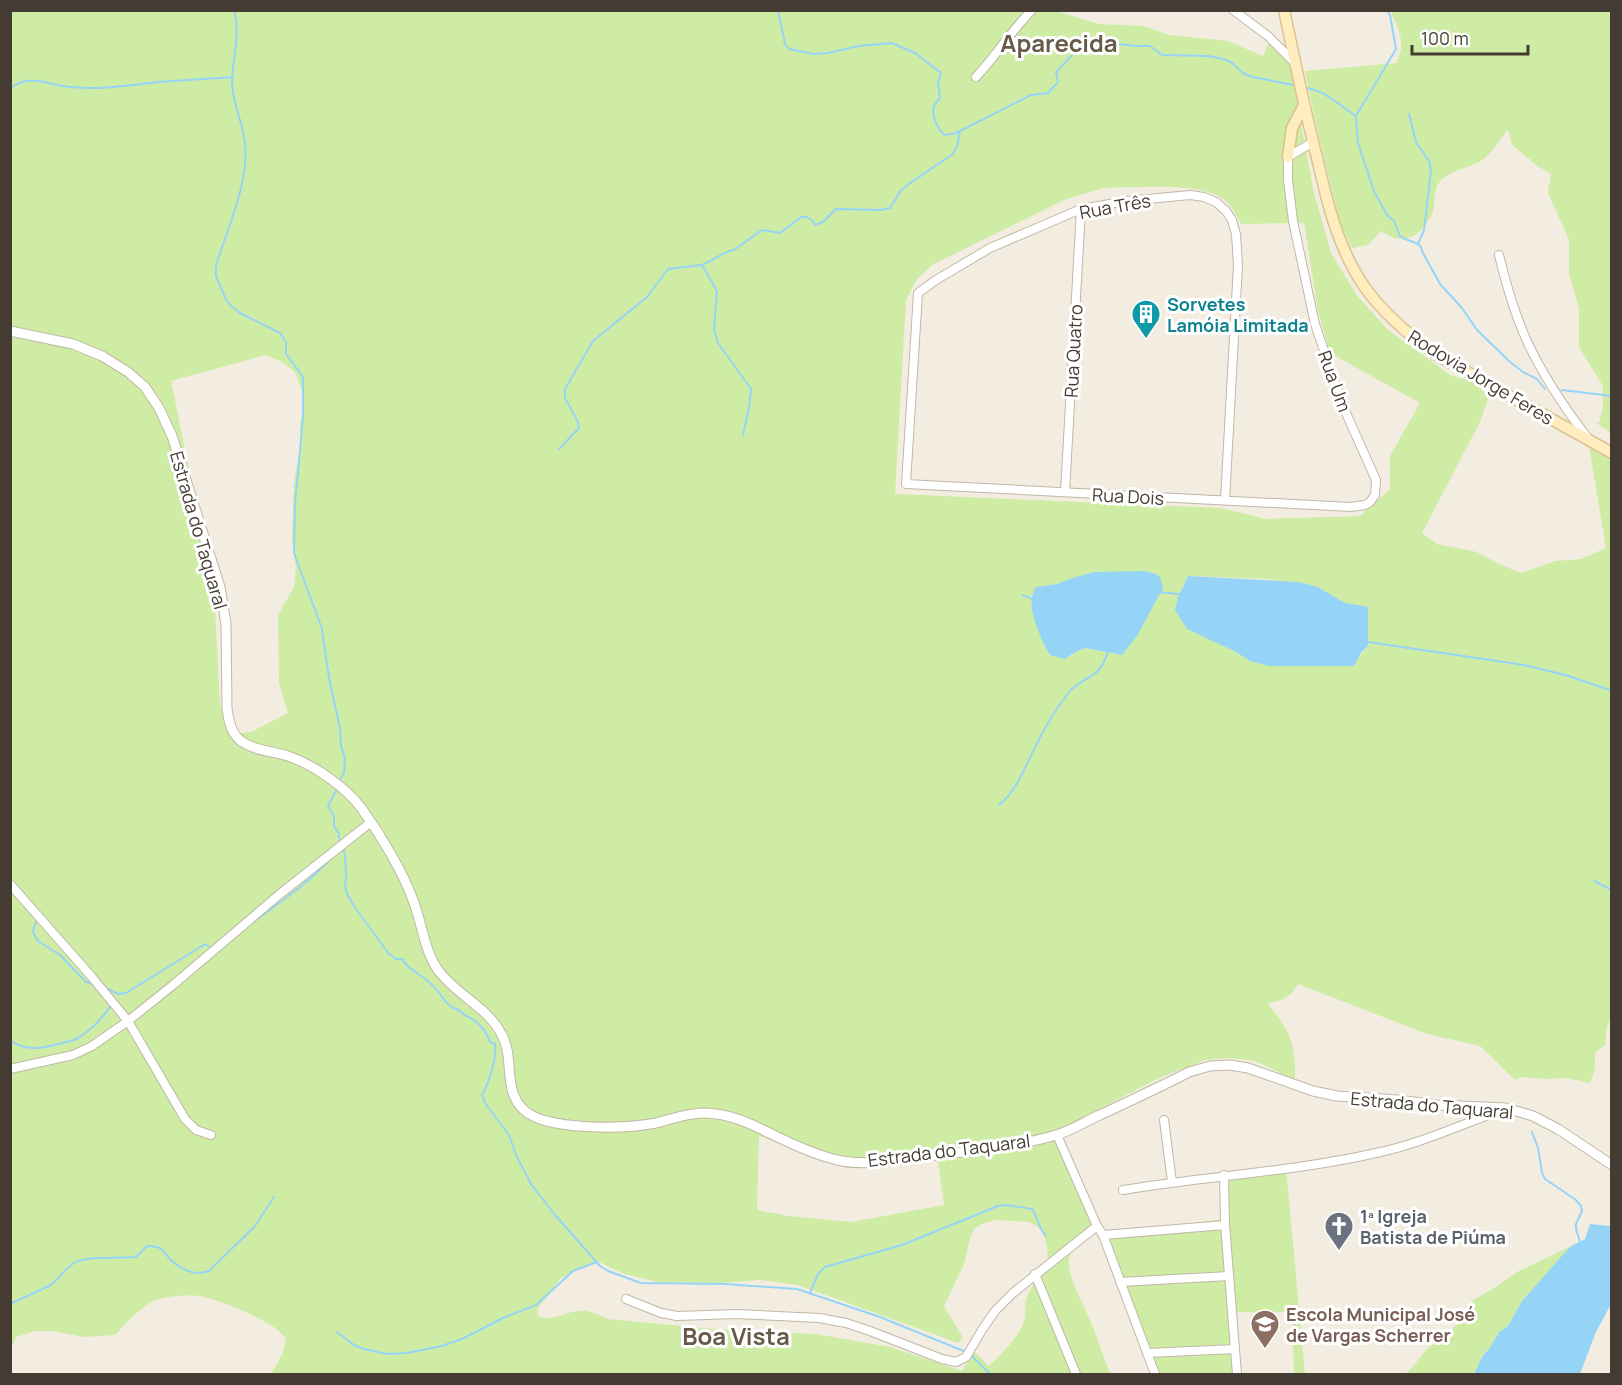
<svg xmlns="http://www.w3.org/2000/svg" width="1622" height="1385" font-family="Manrope,sans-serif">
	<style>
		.green { fill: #cfeca5; fill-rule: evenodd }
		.water { fill: #96d4f7 }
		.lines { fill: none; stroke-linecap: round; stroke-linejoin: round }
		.stream { stroke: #96d4f7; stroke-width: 2 }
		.minor-casing { stroke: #c1b7a6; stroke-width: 10 }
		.tertiary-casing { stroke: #c1b7a6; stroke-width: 11 }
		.secondary-casing { stroke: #dac38e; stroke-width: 13 }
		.minor { stroke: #fff; stroke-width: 8 }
		.tertiary { stroke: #fff; stroke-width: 9 }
		.secondary { stroke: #ffedbf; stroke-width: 10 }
		.labels { text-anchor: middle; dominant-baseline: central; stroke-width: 6; stroke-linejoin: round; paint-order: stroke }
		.street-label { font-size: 18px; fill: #443c32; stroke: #fff }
		.culture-label { font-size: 18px; font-weight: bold; fill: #0d838f; stroke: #fff; text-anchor: start }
		.worship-label { font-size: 18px; font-weight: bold; fill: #5b616d; stroke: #fff; text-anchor: start }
		.education-label { font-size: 18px; font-weight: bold; fill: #785e54; stroke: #fff; text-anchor: start }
		.district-label { font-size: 24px; font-weight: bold; fill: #685a48; stroke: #fff }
	</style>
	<rect width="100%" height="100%" fill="#f3ede1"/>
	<g class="green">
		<path d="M1053 10 1099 24 1144 26 1169 35 1228 41 1263 56 1271 38 1284 52 1287 49 1314 193 1331 253 1356 294 1388 330 1422 354 1450 375 1474 382 1489 397 1480 422 1422 533 1437 544 1477 552 1499 564 1521 573 1555 561 1581 559 1606 548 1589 446 1611 459 1612 1015 1607 1027 1605 1045 1595 1053V1069L1590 1083 1566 1078 1546 1079 1521 1077 1515 1080 1480 1046 1427 1034 1298 984C1290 998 1282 1001 1267 1003 1290 1030 1296 1044 1295 1080L1255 1061 1229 1058 1205 1060 1159 1078 1059 1130 1094 1228C1084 1236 1071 1245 1069 1260 1066 1276 1089 1314 1094 1330 1100 1345 1104 1360 1111 1374H271L283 1353 286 1339C276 1322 224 1302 204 1297 192 1294 165 1296 154 1301 139 1308 127 1323 115 1335L83 1337 53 1331H36L16 1337 11 1348V11ZM1103 188C1133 188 1205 181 1226 201 1232 207 1237 217 1241 224L1304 223 1318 311 1330 353 1420 403 1390 456V489L1360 516 1266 519 1222 508 895 494 906 300 917 279 932 265 1064 200ZM266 355 282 362 295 372 302 391 304 405 300 424V450L295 476 293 499 292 542 296 567 294 587 278 615 279 683 288 713 251 732 238 733 224 718 220 704 214 589 171 381ZM1188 576 1265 579 1318 587 1345 603 1368 608V646L1356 661H1250L1234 651 1178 597ZM1060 583H1062L1120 655 1085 648 1080 649 1069 657 1050 655 1046 650 1032 610 1031 597 1036 588ZM759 1136 847 1168 937 1155 944 1205 851 1222 789 1216 757 1210ZM996 1220 1029 1222 1042 1229C1046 1242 1051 1258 1044 1270 1039 1279 1032 1284 1028 1294 1024 1304 1026 1308 1025 1317 1022 1335 1001 1354 989 1366L974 1351 962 1371 890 1347 816 1334 714 1329 608 1319C599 1315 590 1310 580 1311 566 1311 549 1324 537 1315L538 1308 561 1278 597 1261 624 1274 658 1282 720 1283 760 1280 798 1285 958 1343 963 1338 944 1306 964 1264 970 1239 974 1229 982 1224Z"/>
		<path d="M1391 11H1611V433L1596 423H1599L1603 408V386L1579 347V309L1569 273V240L1548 193 1551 174 1539 167 1512 145 1508 130C1500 138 1494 151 1485 158 1471 169 1447 169 1437 186 1433 194 1436 206 1432 214 1421 237 1403 247 1381 231L1368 245 1352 248 1341 226 1316 125 1305 71 1397 63C1398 59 1400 54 1401 49 1403 36 1395 23 1391 11Z"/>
		<path d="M1286 1167 1305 1374H1294L1292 1312H1231L1234 1374H1158L1108 1237 1222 1219 1229 1173Z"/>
		<path d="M1573 1245 1522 1301 1508 1326 1499 1332 1489 1349 1484 1353 1474 1374H1405L1411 1369 1425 1351 1459 1323 1473 1300 1494 1288 1517 1272Z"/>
	</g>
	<g class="water">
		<path d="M1145 571 1156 574 1160 577 1163 588 1137 636 1122 655 1085 648 1080 650 1064 659 1050 655 1046 649C1039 631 1024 605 1036 587L1057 584 1075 577 1095 572Z"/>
		<path d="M1188 576 1298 582 1318 587 1345 603 1368 607V646L1361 653 1354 666H1268L1250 661 1234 651 1187 629 1175 610 1178 597Z"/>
		<path d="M1590 1224 1611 1226V1304L1596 1332 1580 1374H1474L1483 1355 1489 1349 1499 1332 1508 1326 1522 1301 1567 1250 1573 1245 1585 1239Z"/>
	</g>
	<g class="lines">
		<g class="stream">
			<path d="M234 10C241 34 232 60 232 84 233 105 243 123 245 143 249 183 228 227 216 265V276L226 300 230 305 240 313 280 333 286 342V354L303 377V419L295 503 294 553 322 629 329 678 340 728 341 746 345 758 344 773 338 783"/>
			<path d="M778 10 785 44 789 49 814 54 828 53 859 46 892 43 915 53 941 73 938 83 940 98C938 101 935 103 934 106 931 116 938 130 945 135L956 133 1031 95 1048 93 1058 82 1056 72 1081 46 1087 44 1101 42 1136 46H1150L1162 55 1208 56 1223 59 1231 62 1243 73 1253 77 1293 85"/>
			<path d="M1387 10 1390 15 1396 49 1356 116 1358 143 1374 191 1387 215 1394 221 1400 236 1403 238 1418 244 1421 247 1423 253 1440 284 1462 308 1477 330 1509 361 1523 372 1537 379 1545 389"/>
			<path d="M10 88C33 72 48 86 72 87 101 90 130 85 159 82 183 80 208 79 232 77"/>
			<path d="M1307 88C1326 91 1340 106 1356 116"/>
			<path d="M1409 114 1416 142 1429 161 1431 170 1424 230 1418 244"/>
			<path d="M702 265 717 291 714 330 718 343 751 389 749 408 743 435"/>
			<path d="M1562 390 1612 396"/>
			<path d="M559 449 579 428 578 422 565 398V389L593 341 647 297 668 269 702 265 729 251 734 250 762 230 780 233 801 217C807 216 813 219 815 225L823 222 836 209 880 210 890 208 901 190 913 181 953 154 957 147 960 131"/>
			<path d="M1158 592 1180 594"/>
			<path d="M1022 595 1033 599"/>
			<path d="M1368 642 1524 665 1569 676 1612 691"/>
			<path d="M337 789 328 806 334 816V826L339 834V837L345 855 346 877 345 887 347 894 356 909 389 954 396 959H402C406 968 422 975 430 983 438 989 442 999 449 1005 454 1010 460 1009 464 1015 476 1019 486 1030 490 1042L495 1044C497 1058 489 1083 482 1095L485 1103 509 1135 516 1155 531 1184 555 1215 600 1266 608 1271 641 1283 725 1284 797 1289 880 1317 966 1352"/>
			<path d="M999 805C1019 790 1031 752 1044 730 1051 717 1060 704 1069 692 1077 682 1090 679 1099 670 1104 664 1106 656 1109 649"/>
			<path d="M1594 881 1612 890"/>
			<path d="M37 920 34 927 33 932 38 941 60 955 86 982 95 985"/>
			<path d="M244 929C274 906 305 887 330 859"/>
			<path d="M106 988 118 994 126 993 205 944 211 948"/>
			<path d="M10 1040C29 1055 53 1045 74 1040 89 1033 103 1017 112 1004"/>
			<path d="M1532 1132 1538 1148 1542 1173 1545 1179 1576 1200 1581 1206 1582 1211 1576 1224V1229L1580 1242"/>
			<path d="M810 1293 818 1274 825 1267 902 1245 998 1206 1006 1205 1032 1209C1039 1218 1037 1227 1046 1236"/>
			<path d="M10 1304 49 1286C59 1280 64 1269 74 1263 85 1256 122 1258 136 1257L147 1246C152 1246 157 1246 161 1249 165 1251 167 1256 170 1259 181 1270 195 1276 209 1271L255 1226 274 1197"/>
			<path d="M337 1332 354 1345 364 1349 387 1354 407 1353 442 1346 462 1339 503 1318 536 1305 573 1271 597 1262"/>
			<path d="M971 1355 990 1374"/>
		</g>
		<g class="minor-casing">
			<g id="minor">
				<path d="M1233 10 1268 36 1294 62"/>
				<path d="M976 77C996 56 1011 31 1032 10"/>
				<path d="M1499 255C1506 284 1514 312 1526 339 1542 374 1564 407 1587 437"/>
				<path d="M1065 492 1081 209"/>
				<path d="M1225 500 1238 265 1236 234 1232 220 1226 211 1216 202 1204 197 1190 195 1127 201 1081 209 990 248 936 280 918 293 906 484 1351 507 1365 505 1370 502 1375 495 1376 480 1342 404 1315 324 1293 221 1288 180V157L1313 142"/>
				<path d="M10 884 91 976 128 1021 185 1119 196 1130 211 1135"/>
				<path d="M10 1069 73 1055 92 1046 128 1021 173 985 280 894 371 822"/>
				<path d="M1164 1120 1172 1182"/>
				<path d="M1057 1135 1097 1226 1103 1235 1155 1374"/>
				<path d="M1224 1175 1225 1225 1237 1374"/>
				<path d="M1123 1190C1207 1176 1292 1172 1376 1153 1420 1144 1462 1124 1505 1109"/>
				<path d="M1103 1235 1225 1225"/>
				<path d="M1035 1274 1076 1374"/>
				<path d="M1120 1282 1229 1276"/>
				<path d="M626 1299 661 1313 677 1316 736 1314 819 1318 846 1323 870 1331 942 1359 956 1362 966 1357 982 1330 995 1311 1013 1293 1097 1226"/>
				<path d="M1147 1353 1235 1349"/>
			</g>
		</g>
		<g class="tertiary-casing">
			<path id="tertiary" d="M10 331 73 344 102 356 128 372 145 387 159 408 172 436 220 587 226 624 227 709C229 722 231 733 241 741 255 751 273 751 288 756 314 765 346 787 362 809 380 834 403 872 413 900 422 923 424 950 438 970 456 995 488 1007 502 1035 515 1059 502 1090 524 1110 546 1131 626 1129 656 1123 672 1119 687 1113 704 1113 734 1113 758 1128 784 1140 803 1149 822 1157 842 1161 870 1166 901 1159 928 1156 969 1151 1016 1147 1056 1135 1071 1131 1086 1121 1100 1115 1130 1101 1160 1087 1189 1072L1210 1066 1230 1065 1248 1068 1313 1091 1337 1096 1398 1100 1437 1105 1506 1108 1533 1116 1558 1129 1612 1165"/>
		</g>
		<g class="secondary-casing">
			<g id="secondary">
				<path d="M1284 10C1295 61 1305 112 1318 162 1328 206 1339 251 1366 289 1385 315 1409 335 1435 354L1612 453"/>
				<path d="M1288 157 1292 128 1304 105"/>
			</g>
		</g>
		<use href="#minor" class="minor"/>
		<use href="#tertiary" class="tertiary"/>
		<use href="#secondary" class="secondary"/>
	</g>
	<defs>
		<g id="building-pin" transform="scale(1.5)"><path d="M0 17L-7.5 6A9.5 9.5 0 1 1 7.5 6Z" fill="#0f9aa8" stroke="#fff"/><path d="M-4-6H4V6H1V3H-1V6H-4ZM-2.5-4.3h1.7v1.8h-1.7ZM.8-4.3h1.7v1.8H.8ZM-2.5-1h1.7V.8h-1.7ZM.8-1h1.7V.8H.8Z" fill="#fff"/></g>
		<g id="church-pin" transform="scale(1.5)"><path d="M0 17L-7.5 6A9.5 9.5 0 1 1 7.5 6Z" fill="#6b7280" stroke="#fff"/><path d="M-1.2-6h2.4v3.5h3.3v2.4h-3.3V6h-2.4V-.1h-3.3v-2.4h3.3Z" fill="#fff"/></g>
		<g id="school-pin" transform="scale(1.5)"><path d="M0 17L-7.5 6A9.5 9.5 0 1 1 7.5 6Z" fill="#8d6e63" stroke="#fff"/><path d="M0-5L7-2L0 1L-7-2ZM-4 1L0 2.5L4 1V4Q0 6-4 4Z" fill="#fff"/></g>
	</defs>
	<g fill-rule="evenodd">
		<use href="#building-pin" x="1146" y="314"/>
		<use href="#church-pin" x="1339" y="1226"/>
		<use href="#school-pin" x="1265" y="1324"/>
	</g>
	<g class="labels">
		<g class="street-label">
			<text transform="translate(1115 206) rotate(-10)">Rua Três</text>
			<text transform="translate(1073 351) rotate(-87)">Rua Quatro</text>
			<text transform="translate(1481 377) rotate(31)">Rodovia Jorge Feres</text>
			<text transform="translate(1335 381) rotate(70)">Rua Um</text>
			<text transform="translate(1128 496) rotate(3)">Rua Dois</text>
			<text transform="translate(199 530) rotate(74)">Estrada do Taquaral</text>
			<text transform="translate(1432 1105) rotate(5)">Estrada do Taquaral</text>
			<text transform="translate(949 1150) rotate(-7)">Estrada do Taquaral</text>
		</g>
		<g class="culture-label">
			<text x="1167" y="304">Sorvetes<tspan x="1167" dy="21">Lamóia Limitada</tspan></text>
		</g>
		<g class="worship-label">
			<text x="1360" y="1216">1ª Igreja<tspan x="1360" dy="21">Batista de Piúma</tspan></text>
		</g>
		<g class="education-label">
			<text x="1286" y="1314">Escola Municipal José<tspan x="1286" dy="21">de Vargas Scherrer</tspan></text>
		</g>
		<g class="district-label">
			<text x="1059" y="42">Aparecida</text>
			<text x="736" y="1335">Boa Vista</text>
		</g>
	</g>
	<rect width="1622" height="1385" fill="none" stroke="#443c32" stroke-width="24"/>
	<path d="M1412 45v9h116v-9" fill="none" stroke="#443c32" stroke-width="3"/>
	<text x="1421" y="45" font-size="18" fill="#443c32" stroke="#ffffff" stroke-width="4.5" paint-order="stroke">100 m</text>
</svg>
